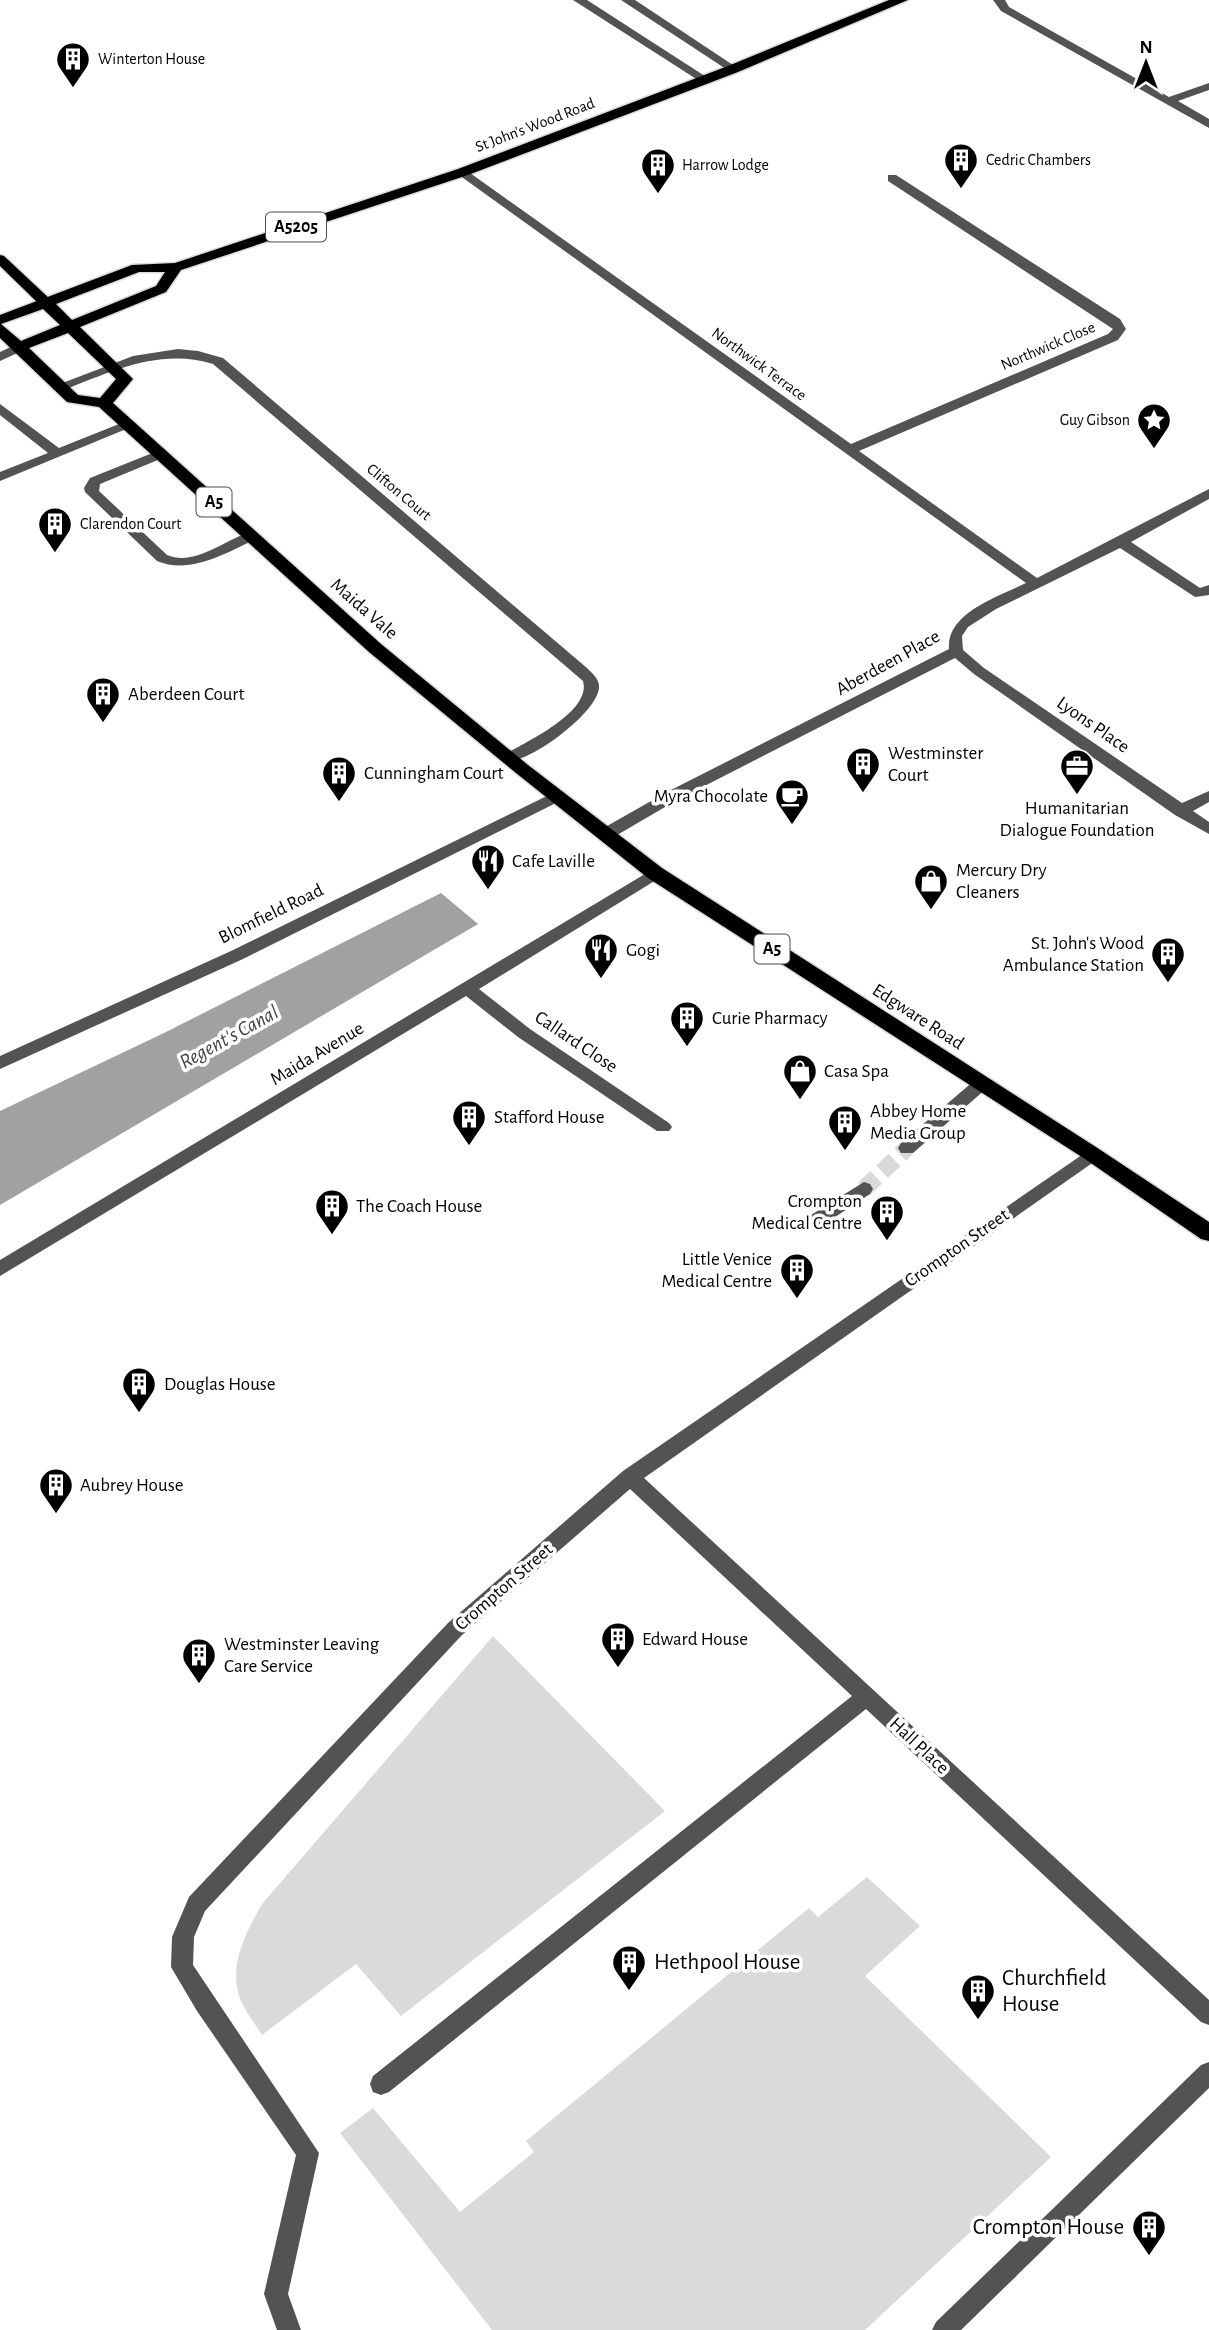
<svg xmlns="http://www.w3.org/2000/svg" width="1209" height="2330" font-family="'Alegreya Sans',sans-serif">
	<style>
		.green { fill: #dadada }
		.water { fill: #a1a1a1 }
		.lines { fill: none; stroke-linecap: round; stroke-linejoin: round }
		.minor-tunnel { stroke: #d9d9d9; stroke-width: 17; stroke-dasharray: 17 8; stroke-linecap: butt }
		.major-casing { stroke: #dbdbdb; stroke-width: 3 }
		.highway-casing { stroke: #dbdbdb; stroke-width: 3 }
		.minor { fill: #535353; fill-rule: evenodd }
		.major { fill: #000; fill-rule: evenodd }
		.highway { fill: #000; fill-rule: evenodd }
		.labels { text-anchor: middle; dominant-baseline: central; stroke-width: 7; stroke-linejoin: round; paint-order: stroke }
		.far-poi-label { font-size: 16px; fill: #000; stroke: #fff; text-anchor: start }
		.far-street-label { font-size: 16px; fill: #000; stroke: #fff }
		.shield { fill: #fff; stroke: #4c4c4c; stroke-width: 2 }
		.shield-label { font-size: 18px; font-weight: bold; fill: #000 }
		.street-label { font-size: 19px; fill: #000; stroke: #fff }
		.poi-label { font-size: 19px; fill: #000; stroke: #fff; text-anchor: start }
		.water-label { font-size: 21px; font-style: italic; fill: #424242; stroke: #fff }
		.near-poi-label { font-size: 23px; fill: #000; stroke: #fff; text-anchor: start }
	</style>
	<rect width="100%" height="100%" fill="#fff"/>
	<g class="green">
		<path d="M493 1636 665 1811 401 2016 356 1964 262 2035C254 2022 241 2006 238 1992 230 1961 248 1929 262 1904Z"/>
		<path d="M867 1877 920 1926 865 1976 1051 2157 865 2330H492L340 2133 373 2108 460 2212 534 2152 526 2141 809 1908 818 1917Z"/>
	</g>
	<path class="water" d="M441 893 478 924 0 1205V1111L164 1033Z"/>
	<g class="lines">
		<path class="minor-tunnel" d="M864 1189 907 1148"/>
		<g class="major-casing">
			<path id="major" d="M0 255 4 256 51 300V306H41L0 266Z"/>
		</g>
		<g class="highway-casing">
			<path id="highway" d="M889 0H908L738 72 468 175 181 270 166 292 80 327 133 379 113 403 381 644 528 765 662 868 1099 1149 1209 1222V1241L1201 1239 1085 1159 648 878 516 773 369 652 99 407 67 402 0 338V315L132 265 175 263 458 169 728 66ZM139 272H165L156 286 72 320 56 304ZM43 309 60 325 21 341 1 324ZM68 333 116 379 100 398 78 395 29 348Z"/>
		</g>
		<g class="minor">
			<path d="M573 0H587L711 80 701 82Z"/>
			<path d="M621 0H635L739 69 729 71Z"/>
			<path d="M993 0H1005L1009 7 1169 97 1209 83V90L1178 101 1209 119V128L1001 11Z"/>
			<path d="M463 168 851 444 1108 334 1113 329 888 181V175H896L1120 319 1126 329 1118 340 859 451 1037 578 1209 489V499L1131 542 1200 588 1209 585V595L1195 597 1120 548 996 609 968 627 962 636 963 650 984 668 1182 803 1209 791V802L1193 811 1209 822V834L1175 815 974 674 955 658 677 800 612 838H600L598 834 600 830 667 792 949 649C946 613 998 597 1026 583L459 175V169Z"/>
			<path d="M19 343 25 347 24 350 0 361V352Z"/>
			<path d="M178 349 198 351 223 358 587 668C592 673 599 679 599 686 601 711 525 767 504 761L501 758 504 755C526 742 592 712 583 681L213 364C160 348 113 371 64 390H54L52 387 133 356Z"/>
			<path d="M0 404 59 448 124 422H134L136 425 0 481V472L48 453 0 415Z"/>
			<path d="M160 450 165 451V457L100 484 99 491 167 555C195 567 225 539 251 532L258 536 256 539C226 553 190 575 157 561L85 492 84 488 90 478Z"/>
			<path d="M557 791 565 796 562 800 243 959 0 1069V1056L231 951Z"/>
			<path d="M655 868 663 873 661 877 479 989 530 1029 669 1123 672 1127 669 1131H657L518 1037 466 996 0 1276V1260Z"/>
			<path d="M981 1078 990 1084 987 1088 913 1153H901L898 1148 901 1143 975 1080Z"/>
			<path d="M1092 1148 1098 1149 1101 1154 1098 1159 644 1478 1209 2000V2025L1201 2022 866 1709 389 2092 381 2095 373 2092 370 2084 373 2076 852 1696 630 1489 462 1635 205 1911 194 1937 193 1965 319 2153 288 2294 301 2330H277L264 2294 296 2155 197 2011 171 1967 172 1937 189 1897 448 1623 623 1471Z"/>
			<path d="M864 1182 870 1184 873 1189 870 1194 823 1225H811L808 1220 811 1215Z"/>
			<path d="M1209 2062V2088L961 2330H932L936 2322 1201 2065Z"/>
		</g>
		<use href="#major" class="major"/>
		<use href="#highway" class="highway"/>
	</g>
	<defs>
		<g id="building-pin" transform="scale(1.75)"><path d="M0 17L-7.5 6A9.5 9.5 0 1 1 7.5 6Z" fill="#000" stroke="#fff"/><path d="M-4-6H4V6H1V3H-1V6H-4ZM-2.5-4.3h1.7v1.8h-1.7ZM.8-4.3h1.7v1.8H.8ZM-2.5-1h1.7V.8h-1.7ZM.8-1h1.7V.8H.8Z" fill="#fff"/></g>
		<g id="sight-pin" transform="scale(1.75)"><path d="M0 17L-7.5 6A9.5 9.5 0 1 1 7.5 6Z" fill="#000" stroke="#fff"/><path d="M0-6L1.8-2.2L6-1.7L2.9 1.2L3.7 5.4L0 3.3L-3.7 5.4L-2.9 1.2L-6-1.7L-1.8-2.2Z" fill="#fff"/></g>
		<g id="office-pin" transform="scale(1.75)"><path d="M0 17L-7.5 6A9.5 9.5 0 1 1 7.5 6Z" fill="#000" stroke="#fff"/><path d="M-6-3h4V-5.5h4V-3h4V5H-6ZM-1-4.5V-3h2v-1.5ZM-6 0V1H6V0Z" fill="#fff"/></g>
		<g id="cafe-pin" transform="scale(1.75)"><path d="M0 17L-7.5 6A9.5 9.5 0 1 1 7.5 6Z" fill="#000" stroke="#fff"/><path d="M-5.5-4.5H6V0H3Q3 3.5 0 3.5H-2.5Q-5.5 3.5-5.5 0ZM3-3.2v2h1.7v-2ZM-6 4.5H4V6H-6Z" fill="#fff"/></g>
		<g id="restaurant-pin" transform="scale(1.75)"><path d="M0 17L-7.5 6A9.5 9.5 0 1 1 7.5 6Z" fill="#000" stroke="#fff"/><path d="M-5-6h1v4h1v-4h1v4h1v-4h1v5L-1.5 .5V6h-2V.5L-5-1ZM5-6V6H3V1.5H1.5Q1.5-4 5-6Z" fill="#fff"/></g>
		<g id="shop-pin" transform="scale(1.75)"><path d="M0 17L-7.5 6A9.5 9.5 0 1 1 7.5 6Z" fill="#000" stroke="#fff"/><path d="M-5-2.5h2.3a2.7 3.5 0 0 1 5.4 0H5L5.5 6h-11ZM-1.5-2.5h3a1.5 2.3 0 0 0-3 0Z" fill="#fff"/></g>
	</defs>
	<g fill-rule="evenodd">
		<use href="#building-pin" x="73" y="59"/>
		<use href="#building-pin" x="961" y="160"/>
		<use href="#building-pin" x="658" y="165"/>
		<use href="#sight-pin" x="1154" y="420"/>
		<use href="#building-pin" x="55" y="524"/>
		<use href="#building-pin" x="103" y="694"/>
		<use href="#building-pin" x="863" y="764"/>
		<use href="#office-pin" x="1077" y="766"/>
		<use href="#building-pin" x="339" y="773"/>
		<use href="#cafe-pin" x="792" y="796"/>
		<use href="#restaurant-pin" x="488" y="861"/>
		<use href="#shop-pin" x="931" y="881"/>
		<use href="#restaurant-pin" x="601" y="950"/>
		<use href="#building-pin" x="1168" y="954"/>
		<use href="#building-pin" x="687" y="1018"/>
		<use href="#shop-pin" x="800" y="1071"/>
		<use href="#building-pin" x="469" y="1117"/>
		<use href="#building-pin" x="845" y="1122"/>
		<use href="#building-pin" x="332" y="1206"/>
		<use href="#building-pin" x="887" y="1212"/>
		<use href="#building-pin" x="797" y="1270"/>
		<use href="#building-pin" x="139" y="1384"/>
		<use href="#building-pin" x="56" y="1485"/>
		<use href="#building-pin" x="618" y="1639"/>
		<use href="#building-pin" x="199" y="1655"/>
		<use href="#building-pin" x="629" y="1962"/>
		<use href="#building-pin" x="978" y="1991"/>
		<use href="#building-pin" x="1149" y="2227"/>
	</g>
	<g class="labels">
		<g class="far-poi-label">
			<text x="98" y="59">Winterton House</text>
			<text x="986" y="160">Cedric Chambers</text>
			<text x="682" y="165">Harrow Lodge</text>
			<text x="1130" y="420" text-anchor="end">Guy Gibson</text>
			<text x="80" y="524">Clarendon Court</text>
		</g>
		<g class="far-street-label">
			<text transform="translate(535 125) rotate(-21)">St John's Wood Road</text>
			<text transform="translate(1048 346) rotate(-23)">Northwick Close</text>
			<text transform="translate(759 364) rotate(36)">Northwick Terrace</text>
			<text transform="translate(399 492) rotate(40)">Clifton Court</text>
		</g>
		<g class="shield">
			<rect x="266" y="212.5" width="60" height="29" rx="5"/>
			<rect x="196.5" y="487.5" width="35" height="29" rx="5"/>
			<rect x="754.5" y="934.5" width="35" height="29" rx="5"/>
		</g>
		<g class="shield-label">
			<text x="296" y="227">A5205</text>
			<text x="214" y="502">A5</text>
			<text x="772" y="949">A5</text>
		</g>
		<g class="street-label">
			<text transform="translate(364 609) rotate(41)">Maida Vale</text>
			<text transform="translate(888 663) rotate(-29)">Aberdeen Place</text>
			<text transform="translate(1093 725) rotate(35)">Lyons Place</text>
			<text transform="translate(271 914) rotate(-26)">Blomfield Road</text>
			<text transform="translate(918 1017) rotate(33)">Edgware Road</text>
			<text transform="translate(576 1042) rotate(34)">Callard Close</text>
			<text transform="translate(317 1054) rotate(-31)">Maida Avenue</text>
			<text transform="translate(957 1248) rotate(-35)">Crompton Street</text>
			<text transform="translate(504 1587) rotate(-41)">Crompton Street</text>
			<text transform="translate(919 1746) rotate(43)">Hall Place</text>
		</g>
		<g class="poi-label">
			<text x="128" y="694">Aberdeen Court</text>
			<text x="888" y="753">Westminster<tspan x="888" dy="22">Court</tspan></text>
			<text x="364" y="773">Cunningham Court</text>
			<text x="768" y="796" text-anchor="end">Myra Chocolate</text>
			<text x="1077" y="808" text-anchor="middle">Humanitarian<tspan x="1077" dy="22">Dialogue Foundation</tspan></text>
			<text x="512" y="861">Cafe Laville</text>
			<text x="956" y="870">Mercury Dry<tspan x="956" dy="22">Cleaners</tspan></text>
			<text x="1144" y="943" text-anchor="end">St. John's Wood<tspan x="1144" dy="22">Ambulance Station</tspan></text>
			<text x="626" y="950">Gogi</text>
			<text x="712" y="1018">Curie Pharmacy</text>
			<text x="824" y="1071">Casa Spa</text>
			<text x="870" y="1111">Abbey Home<tspan x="870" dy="22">Media Group</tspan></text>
			<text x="494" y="1117">Stafford House</text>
			<text x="862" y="1201" text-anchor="end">Crompton<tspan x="862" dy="22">Medical Centre</tspan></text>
			<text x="356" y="1206">The Coach House</text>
			<text x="772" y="1259" text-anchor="end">Little Venice<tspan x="772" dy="22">Medical Centre</tspan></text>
			<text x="164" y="1384">Douglas House</text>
			<text x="80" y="1485">Aubrey House</text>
			<text x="642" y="1639">Edward House</text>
			<text x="224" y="1644">Westminster Leaving<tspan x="224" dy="22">Care Service</tspan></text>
		</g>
		<g class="water-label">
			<text transform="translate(229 1037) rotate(-29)">Regent's Canal</text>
		</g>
		<g class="near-poi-label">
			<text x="654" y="1962">Hethpool House</text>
			<text x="1002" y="1978">Churchfield<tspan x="1002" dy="26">House</tspan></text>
			<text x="1124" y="2227" text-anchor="end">Crompton House</text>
		</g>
	</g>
	<g transform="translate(1146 63)" stroke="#ffffff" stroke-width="5" paint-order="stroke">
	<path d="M0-5L12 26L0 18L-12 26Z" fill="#000000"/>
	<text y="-10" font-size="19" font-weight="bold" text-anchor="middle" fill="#000000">N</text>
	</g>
</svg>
